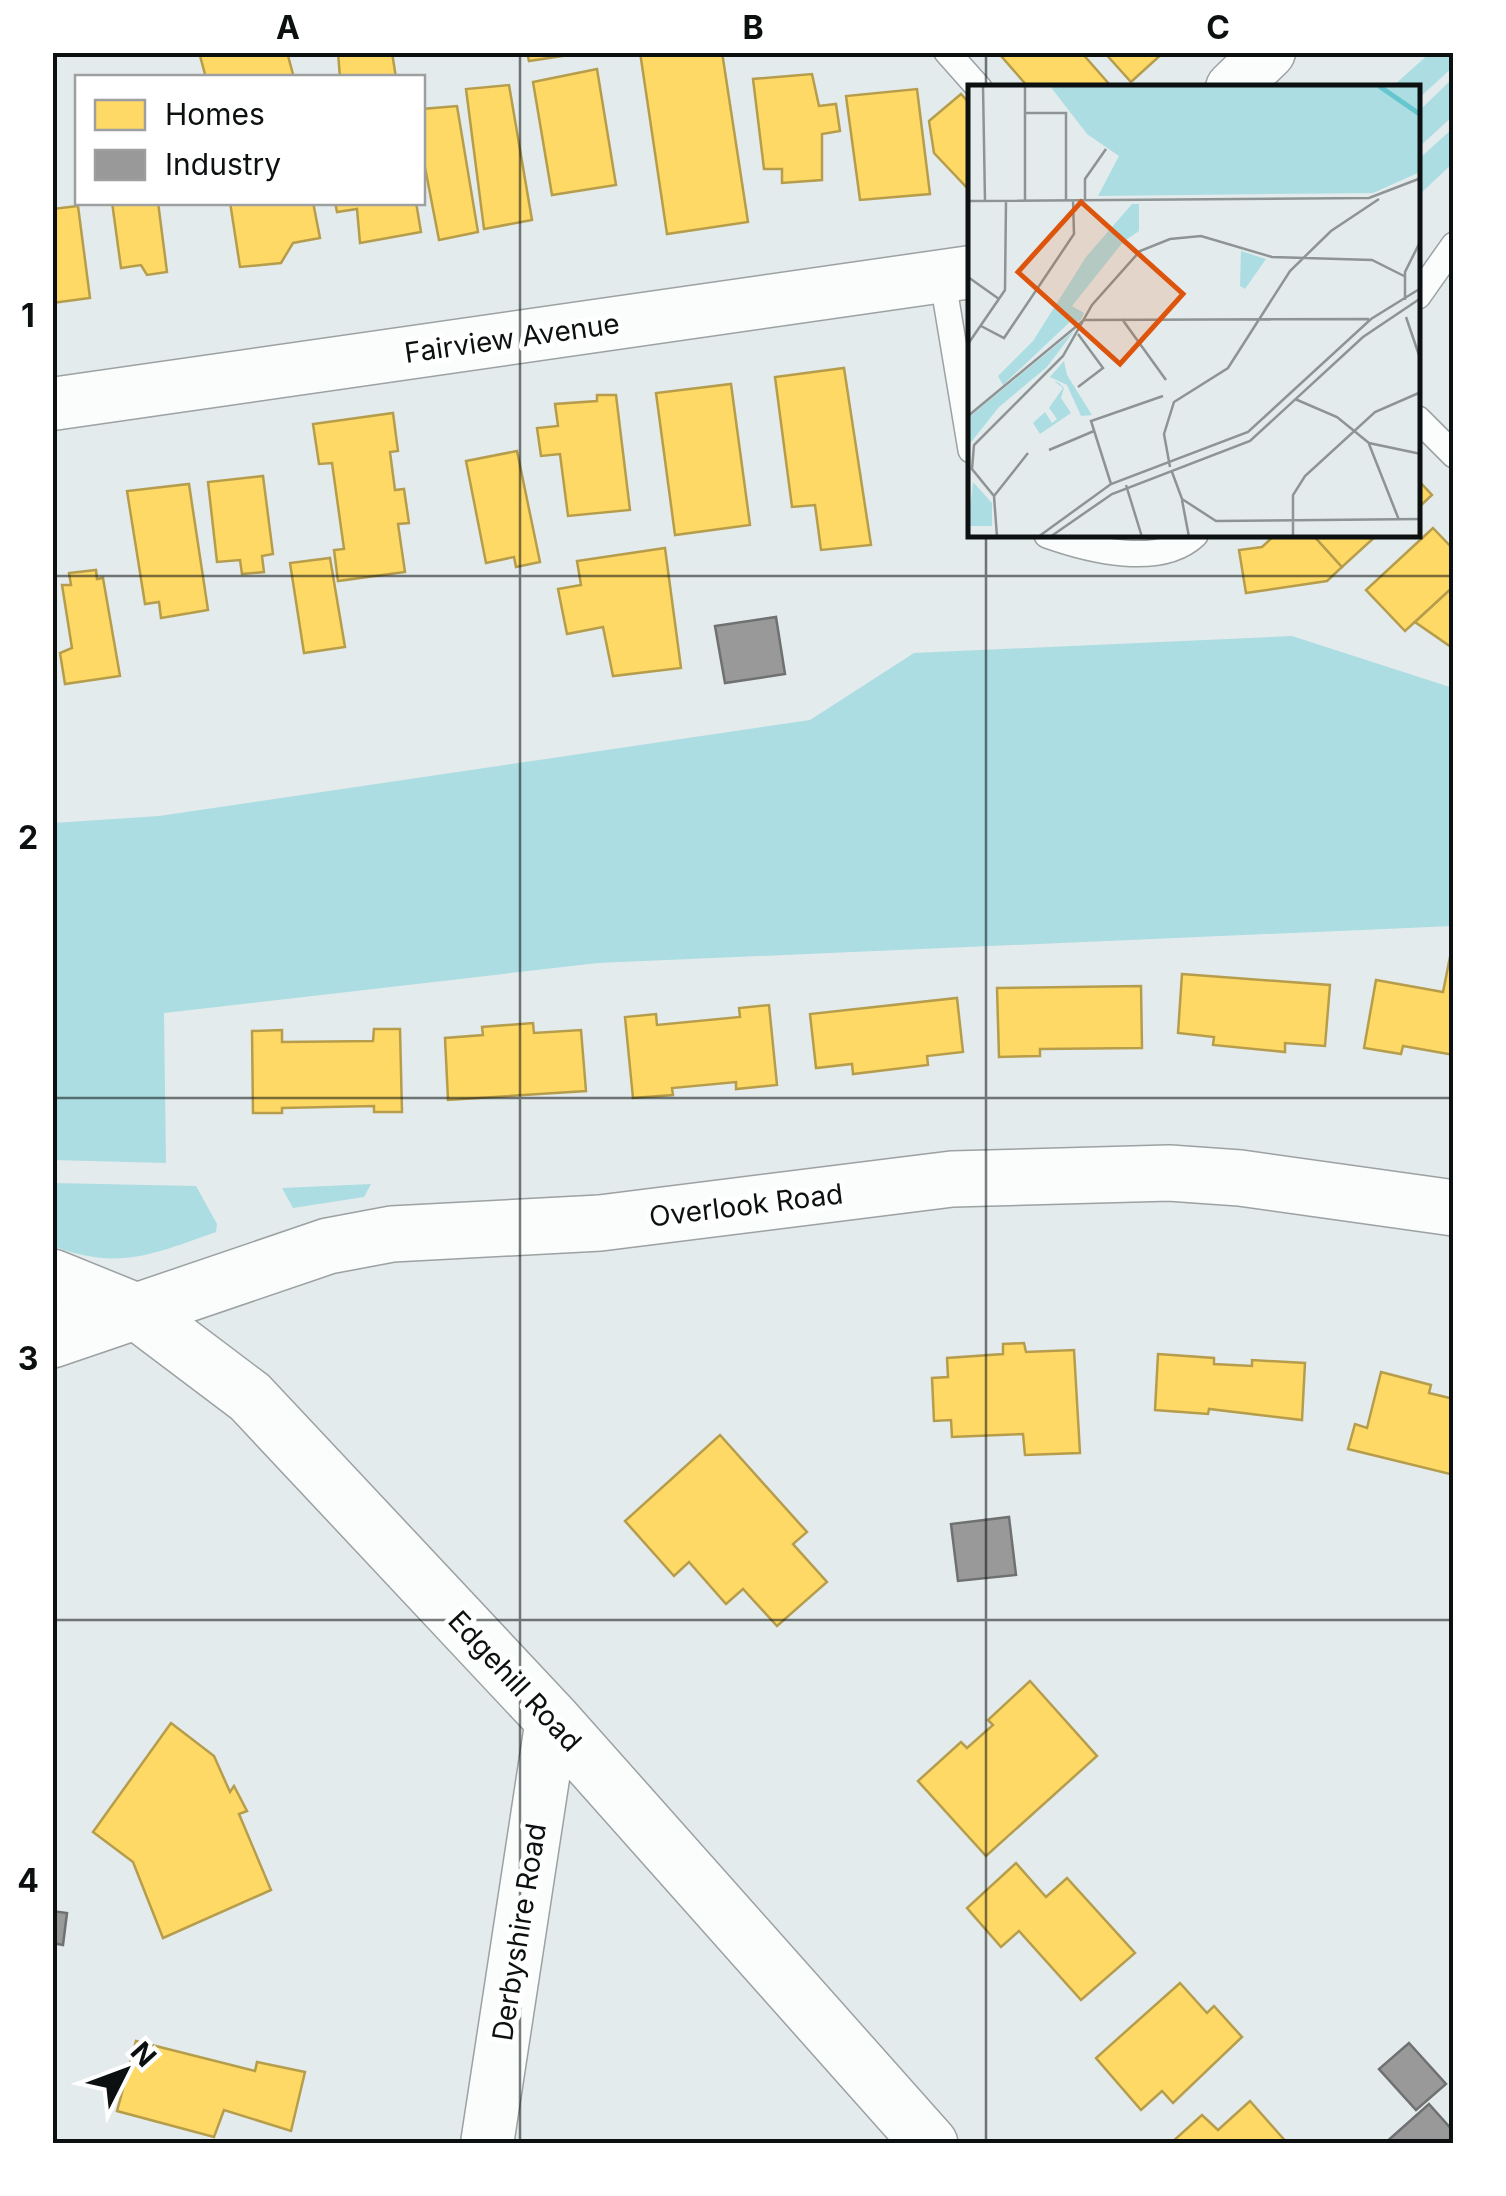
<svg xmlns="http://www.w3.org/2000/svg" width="1506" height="2196" font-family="Inter,sans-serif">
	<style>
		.green { fill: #acdde2 }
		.homes { fill: #ffd966; stroke: #b69d4c; stroke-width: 2.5 }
		.industry { fill: #999; stroke: #6f7070; stroke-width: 2.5 }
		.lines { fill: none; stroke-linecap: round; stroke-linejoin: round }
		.lane-casing { stroke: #9ca1a2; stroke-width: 28 }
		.street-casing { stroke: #9ca1a2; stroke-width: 55 }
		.secondary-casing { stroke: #9ca1a2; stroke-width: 58 }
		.lane { stroke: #fbfcfc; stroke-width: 25 }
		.street { stroke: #fbfcfc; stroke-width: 52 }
		.secondary { stroke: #fbfcfc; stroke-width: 55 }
		.grid { fill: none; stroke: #0c1011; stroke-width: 2.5; stroke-opacity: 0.55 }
		.labels { text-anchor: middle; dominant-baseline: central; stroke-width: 10; stroke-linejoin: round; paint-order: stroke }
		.street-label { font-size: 28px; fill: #0c1011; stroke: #fff }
		.inset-river { fill: none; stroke: #65c6cf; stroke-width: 5 }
		.inset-road { fill: none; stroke: #8e9394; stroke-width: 2.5 }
		.view { fill: #dd550c; fill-opacity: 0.15; stroke: #dd550c; stroke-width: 5 }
		.inset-edge { fill: none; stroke: #0c1011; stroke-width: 5 }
		.neatline { fill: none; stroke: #0c1011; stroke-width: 4 }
		.grid-label { font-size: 32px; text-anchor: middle; font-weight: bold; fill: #0c1011 }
	</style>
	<rect width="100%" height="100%" fill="#e4ebec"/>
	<g class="green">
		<path d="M1430 53H1453V67L1419 98 1418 88 1392 87Z"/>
		<path d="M1453 78V116L1419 147V111Z"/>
		<path d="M1453 128V163L1421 193 1419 159Z"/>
		<path d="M1292 636 1453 688V926L598 963 164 1013 166 1163 53 1160V823L159 816 810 720 914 653Z"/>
		<path d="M53 1183 196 1186 217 1224 216 1232C153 1254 119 1271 53 1246Z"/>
		<path d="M371 1184 364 1197 293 1208 282 1188Z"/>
	</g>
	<g class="homes">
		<path d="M199 52H287L294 78H206Z"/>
		<path d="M338 52H392L396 78H340Z"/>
		<path d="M527 52H576V54L529 61Z"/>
		<path d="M640 52H722L748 222 667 234Z"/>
		<path d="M1007 52H1081L1110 85 1029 88 1002 57Z"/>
		<path d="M1104 52H1164L1131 82Z"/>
		<path d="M597 69 616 185 552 195 533 82Z"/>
		<path d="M812 74 819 106 836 104 840 131 822 134V180L782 183V169H764L753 79Z"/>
		<path d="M509 85 532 220 484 229 466 89Z"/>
		<path d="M917 89 930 194 860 200 846 96Z"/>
		<path d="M961 94 971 105V192L934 153 929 121Z"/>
		<path d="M457 106 478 232 439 240 422 152V109Z"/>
		<path d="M112 202H158L167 272 147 275 141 265 121 268Z"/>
		<path d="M230 202H313L320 238 293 243 281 263 240 267Z"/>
		<path d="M335 202H416L421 232 360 243 357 209 337 212Z"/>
		<path d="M78 206 90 298 52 303V209Z"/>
		<path d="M844 368 871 545 821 550 815 505 792 507 775 377Z"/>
		<path d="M731 384 750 525 675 535 656 393Z"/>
		<path d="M597 395H616L630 510 568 516 560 454 541 456 537 428 558 426 555 404 597 401Z"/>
		<path d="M393 413 398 451 390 452 395 490 404 489 409 523 398 524 405 572 338 581 334 550 344 549 332 463 319 464 313 424Z"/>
		<path d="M517 451 540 562 516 567 514 557 486 563 466 461Z"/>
		<path d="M263 476 273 554 262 556 264 572 242 574 240 560 217 562 208 482Z"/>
		<path d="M1418 480 1432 495 1418 508Z"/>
		<path d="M189 484 208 610 161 618 159 602 145 604 127 491Z"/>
		<path d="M1433 528 1454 550V586L1405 631 1366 590Z"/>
		<path d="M1275 535H1313L1342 567 1327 581 1246 593 1239 550 1262 547Z"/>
		<path d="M1313 535H1377L1342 567Z"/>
		<path d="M665 548 681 668 613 676 603 627 567 634 558 589 581 585 577 561Z"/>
		<path d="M330 558 345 647 304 653 290 563Z"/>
		<path d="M96 570 97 579 103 578 120 676 65 684 60 653 72 648 62 585H71L69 573Z"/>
		<path d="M1454 586V649L1415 622Z"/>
		<path d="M1450 957 1454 958V1055L1403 1046 1401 1054 1364 1048 1376 980 1443 992Z"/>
		<path d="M1182 974 1330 985 1325 1046 1285 1043V1052L1213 1045 1214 1037 1178 1033Z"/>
		<path d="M1141 986 1142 1048 1040 1049V1056L999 1057 997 988Z"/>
		<path d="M957 998 963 1052 927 1056 928 1065 853 1074 852 1064 816 1068 810 1014Z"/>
		<path d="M769 1005 777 1085 736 1089V1082L672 1088 673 1095 633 1098 625 1017 656 1014 657 1025 740 1017 739 1008Z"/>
		<path d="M533 1023 534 1033 581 1030 586 1091 448 1100 445 1038 483 1035 482 1027Z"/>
		<path d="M374 1029H400L402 1112H374V1106L282 1108V1113H253L252 1031 282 1030V1042L373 1041Z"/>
		<path d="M1024 1343 1026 1352 1074 1350 1080 1453 1025 1455 1023 1434 952 1437 951 1420 934 1421 932 1378 948 1377 947 1358 1003 1354V1344Z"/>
		<path d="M1158 1354 1214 1358V1364L1252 1366V1360L1305 1363 1302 1420 1209 1409 1208 1414 1155 1410Z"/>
		<path d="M1381 1372 1431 1385 1429 1393 1454 1399V1475L1348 1449 1355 1424 1367 1428Z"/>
		<path d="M720 1435 807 1532 793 1544 827 1582 777 1626 743 1589 726 1604 689 1562 674 1576 625 1521Z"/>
		<path d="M1030 1681 1097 1756 986 1856 918 1781 961 1742 967 1748 993 1725 988 1720Z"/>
		<path d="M171 1723 214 1756 230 1792 234 1786 247 1811 239 1814 271 1890 163 1938 133 1862 93 1832Z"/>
		<path d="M1016 1863 1046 1897 1067 1878 1135 1953 1081 2000 1019 1931 1001 1947 967 1908Z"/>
		<path d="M1180 1983 1207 2013 1214 2006 1242 2037 1173 2103 1162 2091 1141 2110 1096 2058Z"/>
		<path d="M136 2041 255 2071 257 2062 305 2072 291 2131 224 2110 214 2137 117 2111Z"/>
		<path d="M1250 2101 1288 2144 1171 2143 1202 2115 1218 2130Z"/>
	</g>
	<g class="industry">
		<path d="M776 617 785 674 725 683 715 626Z"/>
		<path d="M1009 1517 1016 1575 958 1581 951 1524Z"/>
		<path d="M52 1911 67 1913 63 1945 52 1943Z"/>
		<path d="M1409 2043 1446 2084 1416 2110 1379 2069Z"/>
		<path d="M1429 2104 1454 2132V2144H1384Z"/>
	</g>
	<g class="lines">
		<g class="lane-casing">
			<g id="lane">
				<path d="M947 52 979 88"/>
				<path d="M942 276 971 450"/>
				<path d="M1418 296 1454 245"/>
				<path d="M1418 419 1454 455"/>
				<path d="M1047 535C1089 550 1160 568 1195 535"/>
			</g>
		</g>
		<g class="street-casing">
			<g id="street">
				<path d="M1232 88 1269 52"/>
				<path d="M52 404 971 272"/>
				<path d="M487 2144 552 1719"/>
			</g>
		</g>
		<g class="secondary-casing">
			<g id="secondary">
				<path d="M52 1277 136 1311 250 1397 552 1719 930 2144"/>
				<path d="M52 1340 328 1246 392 1234 600 1223 952 1179 1169 1173 1240 1178 1454 1208"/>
			</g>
		</g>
		<use href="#lane" class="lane"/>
		<use href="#street" class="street"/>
		<use href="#secondary" class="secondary"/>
	</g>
	<path class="grid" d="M520 52V2144M986 52V88M986 535V2144M52 576H1454M52 1098H1454M52 1620H1454"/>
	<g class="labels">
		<g class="street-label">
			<text transform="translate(512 338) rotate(-8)">Fairview Avenue</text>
			<text transform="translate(746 1205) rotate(-7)">Overlook Road</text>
			<text transform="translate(515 1681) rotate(47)">Edgehill Road</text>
			<text transform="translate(519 1932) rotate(-81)">Derbyshire Road</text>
		</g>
	</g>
	<g transform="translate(968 85)">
		<rect width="452" height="452" fill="#e4ebec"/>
		<path d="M82 1H452V87L405 108 130 111 151 71 119 49ZM164 119H171V146L155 157 104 221 116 228 113 235 104 240 105 234 35 300 30 291 65 256 118 172ZM273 166 298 174 277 204 272 201ZM106 246 79 282 31 322 0 361V333ZM96 276 99 290 124 330 113 331 99 300 82 292ZM86 296 91 298 96 303 93 313 103 328 72 349 65 338 77 327 84 338 89 334 81 323 95 303ZM5 397 24 418V441H0Z" fill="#acdde2"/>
		<path class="inset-river" d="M411 1 453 30"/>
		<path class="inset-road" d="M15 1 17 116M57 28H98V115M57 115V1M117 115V94L138 64M0 116 401 113 453 93M0 192 31 214M437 215V187L453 155M438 232 453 276M154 234 198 295M13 241 36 253 106 149 105 115M110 249 135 283 110 302M0 259 37 205 38 116M327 314 369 332 401 358 453 369M0 331 116 235 401 234M401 359 431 435M81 365 126 346M202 382 196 349 206 317 260 283 322 186 363 146 411 114M204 387 214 414 248 436 453 434M143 399 123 336 195 311M158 400 174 452M26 411 60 368M214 415 221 452M29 452 26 411 4 384 6 360 95 271 124 220 172 166 202 154 233 151 304 172 404 175 436 191M70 452 143 399 280 347 403 234 453 203M82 452 144 409 282 356 395 252 453 213M325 452V410L337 391 407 327 453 307"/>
		<path class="view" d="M113 117 215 209 152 279 50 187Z"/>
		<rect width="452" height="452" class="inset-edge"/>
	</g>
	<rect width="1506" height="2196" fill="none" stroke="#ffffff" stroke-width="110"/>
	<rect x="75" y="75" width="350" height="130" fill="#ffffff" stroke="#9e9fa0" stroke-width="2.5"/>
	<rect x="95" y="100" width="50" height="30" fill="#ffd966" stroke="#9e9fa0" stroke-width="2.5"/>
	<text x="165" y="125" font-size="30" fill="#0c1011">Homes</text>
	<rect x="95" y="150" width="50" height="30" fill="#999999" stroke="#9e9fa0" stroke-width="2.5"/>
	<text x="165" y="175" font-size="30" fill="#0c1011">Industry</text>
	<g transform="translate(125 2071) rotate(48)" stroke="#ffffff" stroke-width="8" paint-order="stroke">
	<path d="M0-8L18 38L0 25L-18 38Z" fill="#0c1011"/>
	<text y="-15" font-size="28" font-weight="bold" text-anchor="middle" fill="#0c1011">N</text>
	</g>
	<rect x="55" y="55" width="1396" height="2086" class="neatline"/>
	<g class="grid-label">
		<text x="288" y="39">A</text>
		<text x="753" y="39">B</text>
		<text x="1218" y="39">C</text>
		<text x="28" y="327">1</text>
		<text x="28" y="849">2</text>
		<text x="28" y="1370">3</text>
		<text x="28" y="1892">4</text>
	</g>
</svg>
